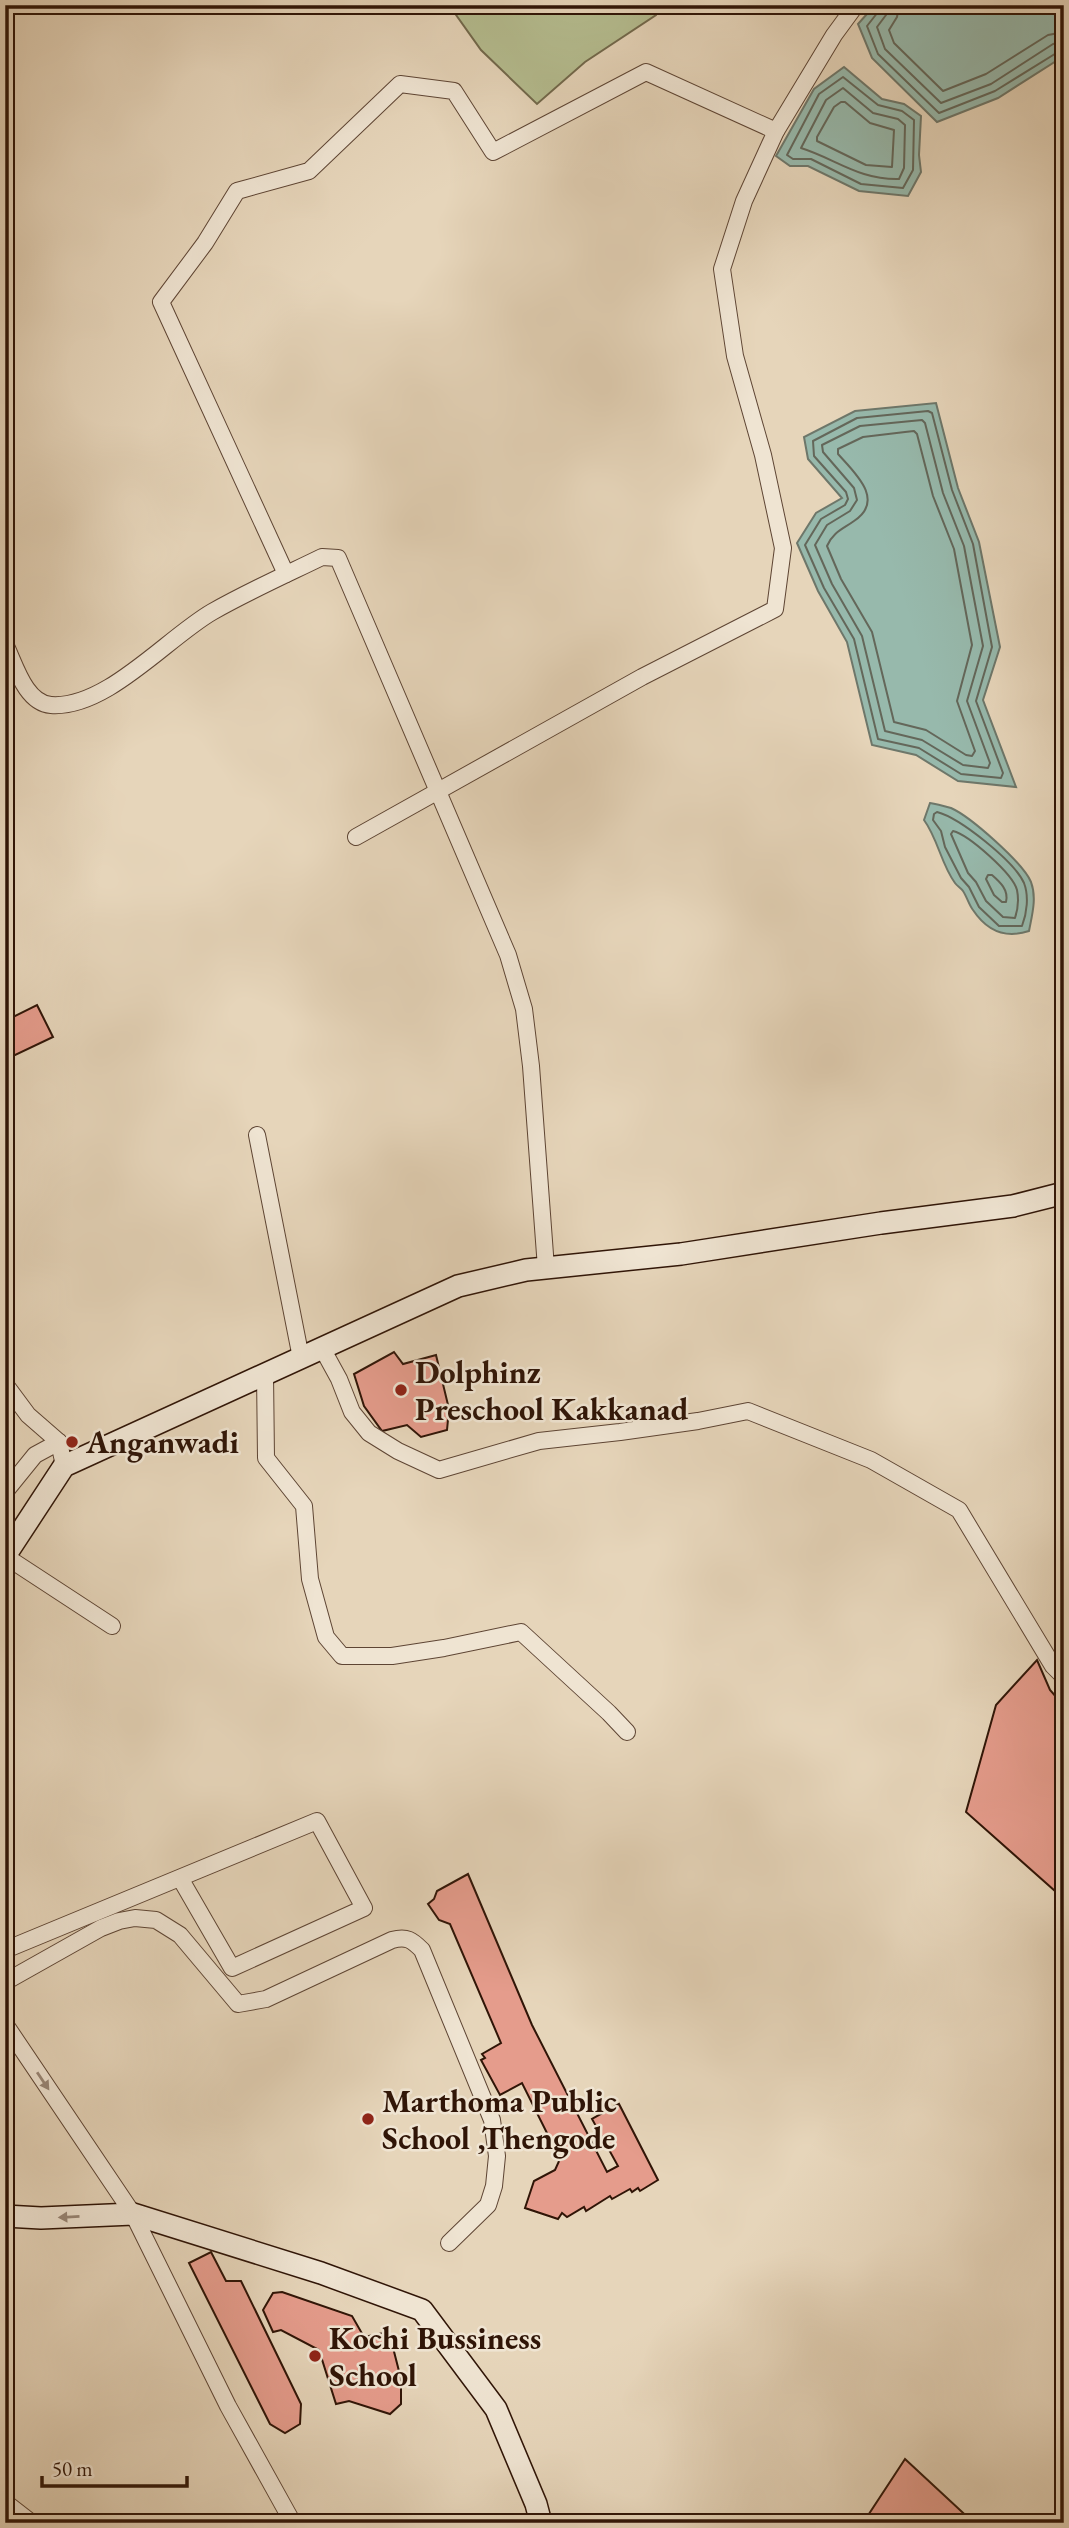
<svg xmlns="http://www.w3.org/2000/svg" width="1069" height="2528" font-family="'EB Garamond',serif">
	<style>
		.green { fill: #b5bd90; stroke: #72694c; stroke-width: 2 }
		.water { fill: #97b9ac; stroke: #6e776a; stroke-width: 2 }
		.lines { fill: none; stroke-linecap: round; stroke-linejoin: round }
		.shore { stroke: #64675a; stroke-width: 2 }
		.building { fill: #e59c8c; stroke: #301507; stroke-width: 2 }
		.street-casing { stroke: #5e4534; stroke-width: 18 }
		.secondary-casing { stroke: #301507; stroke-width: 24 }
		.street { stroke: #efe4d2; stroke-width: 16 }
		.secondary { stroke: #efe4d2; stroke-width: 21 }
		.oneway { fill: #998777 }
		.poi-dot { fill: #8f2418; stroke: #efe4d2; stroke-width: 2.5 }
		.labels { text-anchor: middle; dominant-baseline: central; stroke-width: 5; stroke-linejoin: round; paint-order: stroke }
		.poi-label { font-size: 32px; font-weight: bold; fill: #301507; stroke: #efe4d2; text-anchor: start }
	</style>
	<rect width="100%" height="100%" fill="#e6d5ba"/>
	<filter id="stains"><feTurbulence type="fractalNoise" baseFrequency=".00286" numOctaves="4"/><feColorMatrix values="0 0 0 0 .2 0 0 0 0 .09 0 0 0 0 .02 0 0 0 .5 -.17"/></filter>
	<radialGradient id="worn" r=".72"><stop offset=".6" stop-color="#630" stop-opacity="0"/><stop offset="1" stop-color="#630" stop-opacity=".3"/></radialGradient>
	<path class="green" d="M449 5H661L656 15 585 62 537 104 481 50Z"/>
	<g class="water">
		<path d="M875 5H1064V56L998 98 937 122 872 58 858 24Z"/>
		<path d="M844 67 882 99 904 104 921 116 919 155 921 172 908 196 859 191 808 166H790L776 156 814 89Z"/>
		<path d="M936 403 958 488 979 542 1000 647 983 700 1016 787 958 781 916 755 872 745 847 642 818 591 797 543 816 513 842 498 808 459 804 437 855 411Z"/>
		<path d="M930 803C937 804 944 806 951 808 971 817 1023 863 1031 882 1037 898 1032 915 1029 931 1005 939 987 931 973 910 969 905 967 897 963 891 961 888 957 886 955 883 941 864 938 839 924 820Z"/>
	</g>
	<g class="lines">
		<g class="shore">
			<path d="M879 5 878 12 867 26 878 54 939 113 995 91 1058 52 1064 51"/>
			<path d="M888 5 886 15 877 27 885 49 941 103 991 84 1053 44 1064 42"/>
			<path d="M899 5 897 17 889 30 894 43 943 91 986 74 1048 35 1064 32"/>
			<path d="M843 77 878 105 902 111 914 120 913 170 903 188 861 184 811 159H793L787 155 819 94Z"/>
			<path d="M843 88 873 113 898 119 905 125 904 168 899 179C859 180 836 159 801 148L826 100Z"/>
			<path d="M841 102H845L870 123 894 130 892 167 866 165 817 141V137L834 107Z"/>
			<path d="M928 411 932 413 952 490 973 544 992 647 976 701 1003 773 1001 778 961 774 919 748 878 739 854 639 824 588 805 545 821 519 845 505 848 499 846 492 814 456 813 441 857 418Z"/>
			<path d="M922 420 925 423 943 493 964 546 983 646 967 701 990 763 988 768 963 765 922 740 885 731 862 636 832 584 815 545 827 525 850 511 857 500 854 488 823 452 822 445 860 426Z"/>
			<path d="M905 432 914 431 917 434 933 496 954 549 972 645 957 701 975 751 972 756 966 755 926 730 894 722 872 632 841 579 827 546C833 532 843 529 854 521 886 500 854 472 838 454V449L863 437Z"/>
			<path d="M937 812C960 818 1014 861 1024 883 1029 896 1027 913 1022 926H999L979 907 969 887 961 878 945 847 941 831 933 820 934 814Z"/>
			<path d="M953 831C969 835 1013 874 1017 890 1019 900 1018 909 1015 918L1003 917 986 901 976 882 968 873 951 834Z"/>
			<path d="M988 875H992C1000 882 1009 890 1006 902H1002L994 895 986 879Z"/>
		</g>
	</g>
	<g class="building">
		<path d="M37 1005 53 1037 11 1057 5 1045V1021Z"/>
		<path d="M394 1352 403 1364 436 1355 449 1409 447 1430 421 1437 407 1425 382 1431 364 1406 354 1374Z"/>
		<path d="M73 1438 78 1445 69 1450 64 1445Z"/>
		<path d="M1037 1660 1050 1690 1064 1706V1899L966 1812 996 1705Z"/>
		<path d="M468 1874 532 2025 607 2172 618 2166 592 2119 619 2104 658 2180 640 2191 638 2188 632 2192 630 2189 612 2199 610 2196 586 2211 584 2207 567 2217 562 2213 558 2219 525 2208 534 2181 555 2170 560 2159 522 2083 500 2095 481 2060 485 2058 482 2054 501 2043 450 1924 439 1920 428 1904 434 1899 437 1891Z"/>
		<path d="M211 2252 226 2281H241L301 2404 300 2424 285 2433 270 2424 189 2263Z"/>
		<path d="M282 2292 352 2316 364 2337 389 2332 401 2379V2404L390 2414 349 2401 336 2404 319 2350 281 2330 273 2332 263 2310 273 2293Z"/>
		<path d="M905 2459 974 2523H863Z"/>
	</g>
	<g class="lines">
		<g class="street-casing">
			<g id="street">
				<path d="M286 574 161 302 205 243 237 191 309 171 400 84 454 91 493 152 646 72 776 131"/>
				<path d="M5 644C15 664 25 703 51 705 106 709 167 638 212 612 247 592 285 575 322 557L338 558 508 955 524 1009 531 1066 546 1268"/>
				<path d="M356 837 642 677 775 609 783 548 763 455 735 356 722 269 744 201 776 131 834 35 856 5"/>
				<path d="M257 1135 301 1358"/>
				<path d="M322 1348 339 1379 352 1412 369 1433 398 1451 439 1470 539 1441 620 1432 698 1421 748 1411 871 1460 959 1510 1053 1666 1064 1677"/>
				<path d="M265 1374 266 1458 304 1506 310 1579 326 1637 342 1656H392L444 1648 521 1632 609 1713 627 1732"/>
				<path d="M5 1384 28 1415 59 1442"/>
				<path d="M5 1492 35 1455 59 1442 64 1466"/>
				<path d="M5 1556 112 1626"/>
				<path d="M5 1950 317 1821 364 1908 232 1968 180 1878"/>
				<path d="M5 1982 101 1928 119 1921 135 1918 156 1920 180 1935 238 2004 266 1999 392 1940C407 1936 412 1940 422 1950L492 2120 497 2156 494 2186 488 2205 449 2243"/>
				<path d="M5 2024 133 2214 228 2406 293 2523"/>
				<path d="M5 2502 32 2523"/>
			</g>
		</g>
		<g class="secondary-casing">
			<g id="secondary">
				<path d="M5 1556 64 1466 458 1286 526 1270 681 1254 881 1223 1013 1206 1064 1193"/>
				<path d="M5 2216 41 2218 133 2214 321 2273 422 2310 496 2409 536 2504 541 2523"/>
			</g>
		</g>
		<use href="#street" class="street"/>
		<use href="#secondary" class="secondary"/>
	</g>
	<defs><path id="oneway-solid" d="M-6-.8H1V-3.2L6.5 0L1 3.2V.8H-6Z" transform="scale(1.75)"/></defs>
	<g class="oneway">
		<use href="#oneway-solid" transform="translate(43 2081) rotate(56)"/>
		<use href="#oneway-solid" transform="translate(69 2217) rotate(177)"/>
	</g>
	<g class="poi-dot">
		<circle cx="401" cy="1390" r="7"/>
		<circle cx="72" cy="1442" r="7"/>
		<circle cx="368" cy="2119" r="7"/>
		<circle cx="315" cy="2356" r="7"/>
	</g>
	<g class="labels">
		<g class="poi-label">
			<text x="415" y="1372">Dolphinz<tspan x="415" dy="37">Preschool Kakkanad</tspan></text>
			<text x="86" y="1442">Anganwadi</text>
			<text x="382" y="2101">Marthoma Public<tspan x="382" dy="37">School ,Thengode</tspan></text>
			<text x="329" y="2338">Kochi Bussiness<tspan x="329" dy="37">School</tspan></text>
		</g>
	</g>
	<rect width="1069" height="2528" fill="none" stroke="#e6d5ba" stroke-width="28"/>
	<rect x="7" y="7" width="1055" height="2514" fill="none" stroke="#301507" stroke-width="3.5"/>
	<rect x="14" y="14" width="1041" height="2500" fill="none" stroke="#301507" stroke-width="2"/>
	<path d="M42 2476v10h145v-10" fill="none" stroke="#301507" stroke-width="3.5"/>
	<text x="52" y="2476" font-size="21" fill="#301507" stroke="#efe4d2" stroke-width="5" paint-order="stroke">50 m</text>
	<rect width="100%" height="100%" filter="url(#stains)"/>
	<rect width="100%" height="100%" fill="url(#worn)"/>
</svg>
